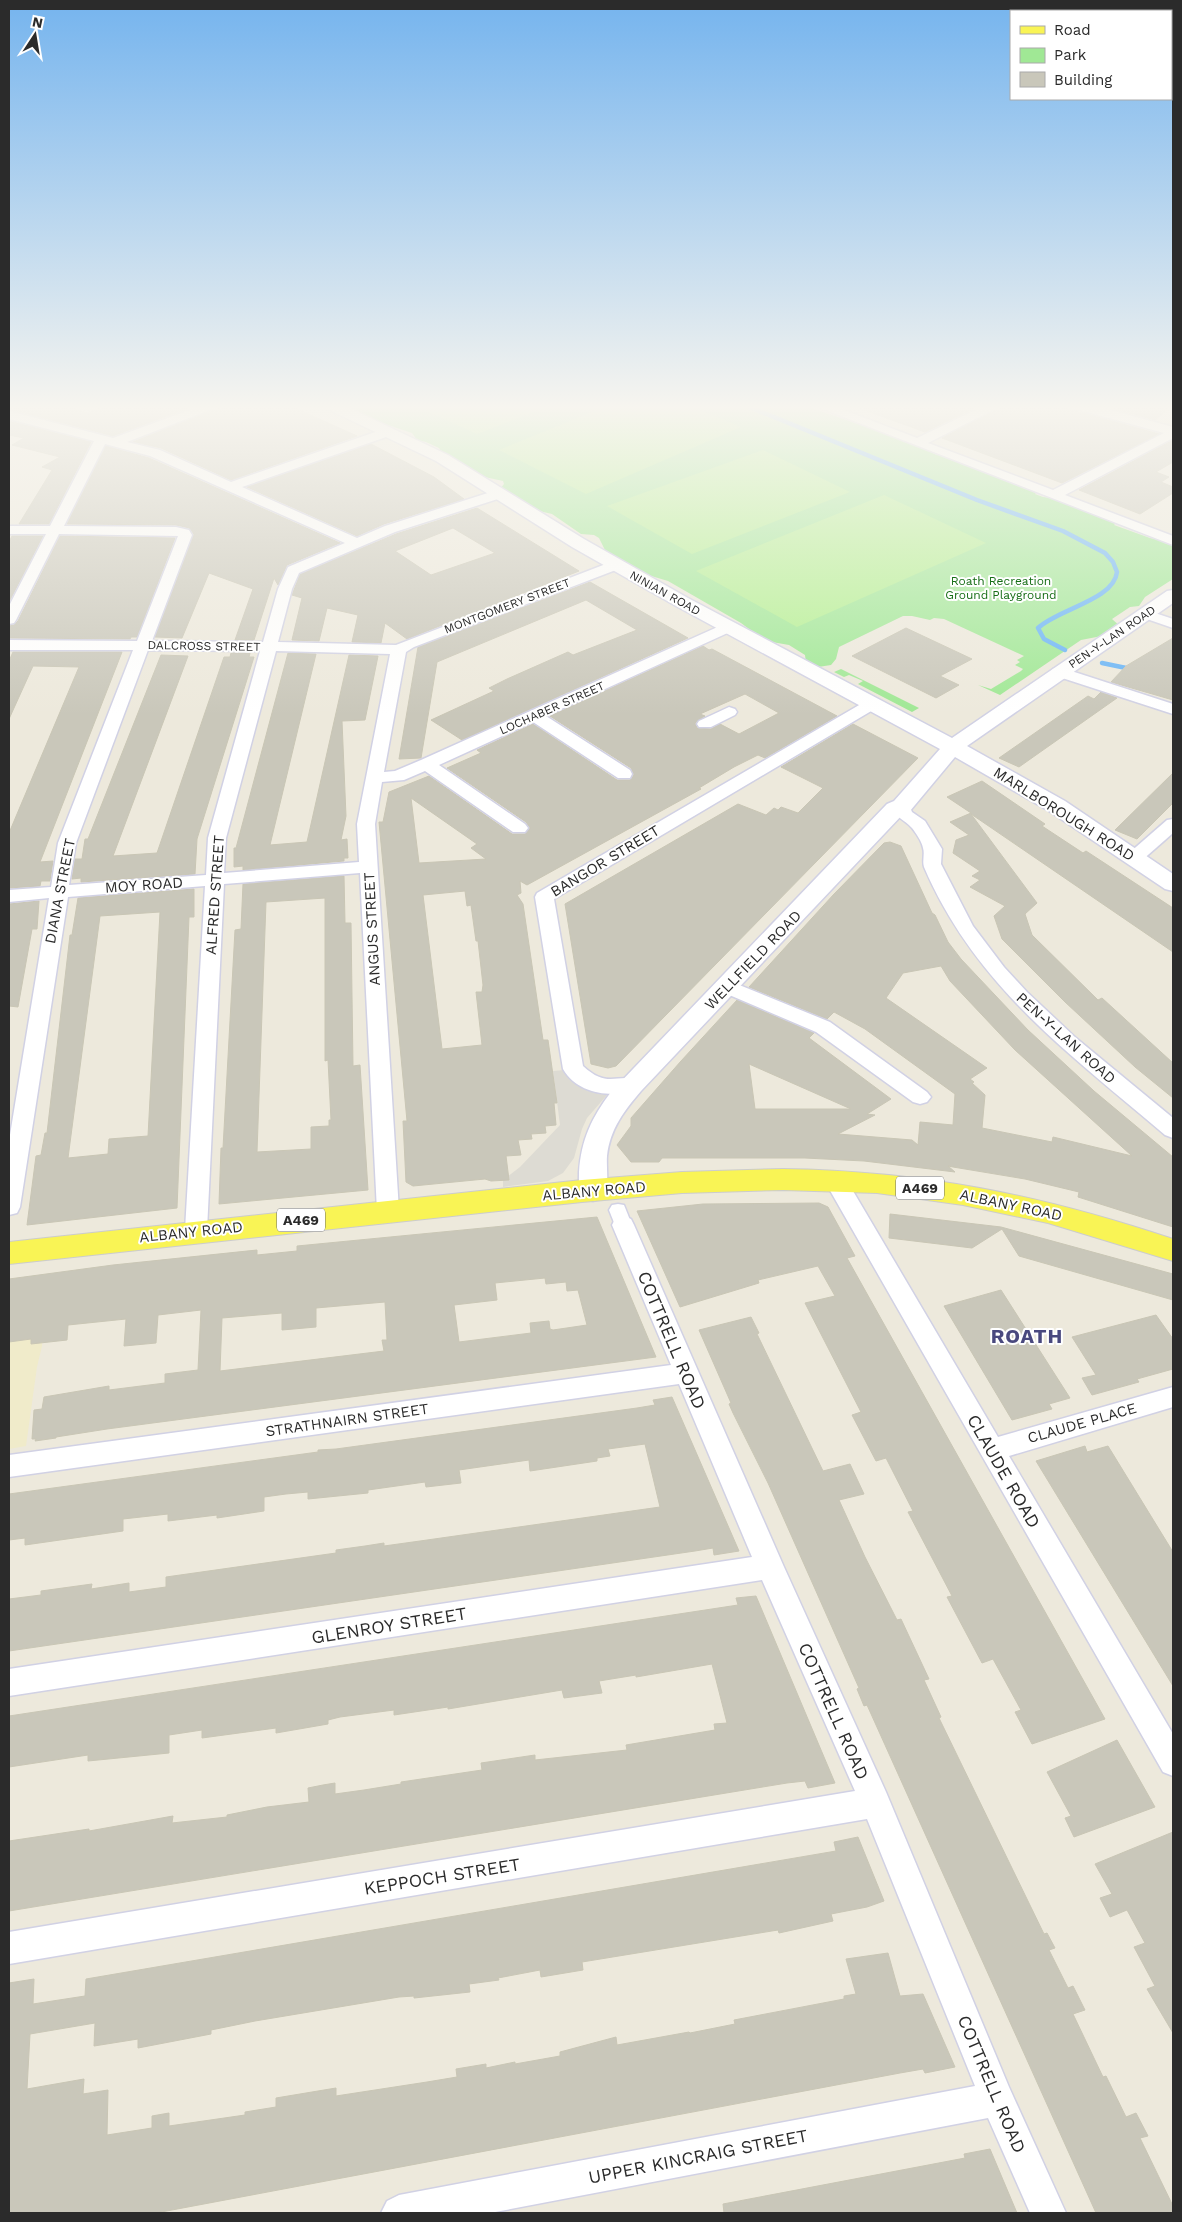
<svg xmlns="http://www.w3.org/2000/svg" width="1182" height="2222" font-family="'Work Sans',sans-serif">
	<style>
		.education { fill: #f0ebca }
		.green { fill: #a0e895 }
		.pitch { fill: #b3f090 }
		.plaza { fill: #dddbd3 }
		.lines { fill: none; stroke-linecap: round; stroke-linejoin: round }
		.stream { stroke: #68b4f6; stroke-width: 4.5 }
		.building { fill: #c9c7ba; stroke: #c9c6b5; fill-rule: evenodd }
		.pedestrian-casing { stroke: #d1d1e4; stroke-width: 3 }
		.minor-casing { stroke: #d1d1e4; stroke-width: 3 }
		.tertiary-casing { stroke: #d1d1e4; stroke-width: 3 }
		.primary-casing { stroke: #ccc; stroke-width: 2 }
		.pedestrian { fill: #fff; fill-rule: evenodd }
		.minor { fill: #fff; fill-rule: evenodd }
		.tertiary { fill: #fff; fill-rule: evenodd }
		.primary { fill: #f9f455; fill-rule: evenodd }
		.labels { text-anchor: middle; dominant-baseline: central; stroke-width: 4; stroke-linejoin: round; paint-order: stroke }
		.far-park-label { font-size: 12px; fill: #166d15; stroke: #fff }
		.far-street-label { font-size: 12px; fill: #2b2b2b; stroke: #fff }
		.shield { fill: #fff; stroke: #6b6b6b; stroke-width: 1 }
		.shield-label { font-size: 14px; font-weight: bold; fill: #2b2b2b }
		.street-label { font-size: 15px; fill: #2b2b2b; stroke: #fff }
		.near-street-label { font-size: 18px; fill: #2b2b2b; stroke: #fff }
		.district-label { font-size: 20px; font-weight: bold; letter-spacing: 1px; fill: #49487e; stroke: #fff }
	</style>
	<rect width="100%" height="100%" fill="#ede9dc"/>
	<path class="education" d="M39 1275 37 1297H44L42 1346 37 1367 26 1446 9 1449V1279Z"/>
	<g class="green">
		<path d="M348 404H800L870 428 876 427 892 432 891 436C896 438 898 437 903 438 909 438 916 443 922 446 930 450 935 457 944 455L1024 485 1023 488 1029 490 1032 489 1036 493 1035 494 1043 497 1060 499 1116 523 1114 525 1150 538 1167 541 1173 544V579L1145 597 1139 606 1130 607 1112 619 1121 627 1112 634 1081 640 1000 695 978 685 991 689 1021 671 1023 669 1015 665 1020 662 1017 660 1024 656 944 619 934 618 930 620 912 616H903L839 647 836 659 831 665 818 667 806 663 805 655 789 645 772 642 757 635 741 623 668 581 638 572 622 561 606 552 599 538 594 535 581 534 552 514 535 510 500 489 504 484 503 481 480 476 442 453 439 448 426 442 417 440 412 433 367 418 347 408Z"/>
		<path d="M841 669 919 708 912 712 858 684 863 681 849 675 844 677 834 672Z"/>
	</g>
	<g class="pitch">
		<path d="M411 404H554L477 434Z"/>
		<path d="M612 404H685L741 427 586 494 499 450Z"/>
		<path d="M763 450 850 492 692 554 607 506Z"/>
		<path d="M884 495 986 543 797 627 696 571Z"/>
	</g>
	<path class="plaza" d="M564 1070 607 1095 587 1118 582 1129 574 1158 563 1173 548 1181 503 1187V1180L520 1167 560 1125 553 1071Z"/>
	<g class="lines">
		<g class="stream">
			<path d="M742 404 977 500 1063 531 1105 553 1113 562 1117 572C1114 600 1058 609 1038 628L1044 639 1065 650"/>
			<path d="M1102 663 1131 669"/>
		</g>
	</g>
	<g class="building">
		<path d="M9 404H61L87 413 111 404H199L113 436 9 409Z"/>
		<path d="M227 404H286L357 436 231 480 161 448 133 442Z"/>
		<path d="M856 404H983L925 432 856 407Z"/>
		<path d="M1007 404H1064L1068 409 1159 434 1062 483 942 438Z"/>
		<path d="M1097 404H1173L1155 420Z"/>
		<path d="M9 421 91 442 49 524H19L52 470 42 467 60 457 12 445 24 438 9 435Z"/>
		<path d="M1173 440V462L1156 472 1169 477 1161 482 1173 487V493L1140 514 1079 490Z"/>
		<path d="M371 444 434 477 464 499 384 524 357 536 247 487Z"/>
		<path d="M106 446 149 458 340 543 287 565 278 585 274 578 254 640H235L253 589 209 573 182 638 155 637 194 534 189 528 176 525 67 524Z"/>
		<path d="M477 508 579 571 407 639 385 623 381 643 352 642 358 615 327 608 319 641 292 640 302 598 292 595 300 574 396 534ZM453 528 495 553 431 575 395 551Z"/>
		<path d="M12 536H43L9 602V542Z"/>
		<path d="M60 536 175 538 137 637H131L130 639 9 638V626L14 625 18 621Z"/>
		<path d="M590 582 688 638 462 740 431 720 494 691 489 688 507 679 568 652 573 655 637 630 586 600 437 662 421 758 399 759 418 647Z"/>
		<path d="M906 628 972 659 940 676 959 685 936 698 852 656Z"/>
		<path d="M1173 638V700L1111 682 1126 666Z"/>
		<path d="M703 646 709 650 712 649 837 716 765 758 758 755 734 767 699 788 701 789 527 885 520 881 521 893 517 895 523 904 543 1040H548L557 1103H554L556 1125 545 1126 546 1133 531 1134 532 1139 518 1140 521 1155 506 1156 509 1180 491 1181 485 1179 413 1186 406 1182 403 1121H407L379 822H383L389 792 429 776 512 834H525L530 828 526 822 447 768 481 753 477 750 533 724 617 780H630L634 775 631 768 550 716ZM745 694 779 713 739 734 720 724 711 729 697 728 695 723 705 716 700 714ZM411 798 477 844 471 848 486 859 419 863ZM465 891 467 906 471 905 476 941H478L483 985 482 992H476L482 1045 442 1049 423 895Z"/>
		<path d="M13 652H122L40 862 53 861 50 881H41L40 886 9 888V833L79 667 33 666 9 719V661Z"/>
		<path d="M231 653H250L249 657H254L197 839 195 874 81 882V878L72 879 75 859H82L85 839H88L161 655 188 656 113 856 157 853 224 657H230Z"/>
		<path d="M288 653 316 654 270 845 307 842 349 655 378 656 365 720 342 721 346 816 341 840 347 839 348 858H344V861L243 870V866L234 867V848H236Z"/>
		<path d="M1101 692 1117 698 1019 767 999 758 1088 696 1094 699Z"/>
		<path d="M853 724 918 758 616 1066 608 1068 591 1064 565 904 738 804 766 815 774 808 778 810 781 807 798 813 823 788 781 767Z"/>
		<path d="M1173 773V803L1137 839 1115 830Z"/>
		<path d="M982 781 1045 824 1042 826 1083 853 1086 851 1173 908V952L971 814 1037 903 1025 914 1032 935 1098 1000 1102 998 1173 1063V1098L1135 1067 1065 1002 1002 939 994 916 1005 906 970 887 980 880 972 876 980 871 953 853 956 840 969 835 950 822 971 813 947 797Z"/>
		<path d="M890 842 901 846 932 913 935 915 948 942 961 959 1028 1030 1094 1091 1173 1157V1227L1078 1197 1079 1192 1025 1179 953 1167 948 1166 955 1172 864 1161 805 1158H662L659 1162H631L617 1145 631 1126V1118L681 1061 737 1000 814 1033 809 1038 891 1099 867 1114 875 1115 838 1134 912 1140 918 1145 920 1122 953 1125 955 1094 865 1029 834 1012 827 1019 749 987 834 894 884 843ZM941 966 950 981 1015 1050 1132 1156 1053 1137 1052 1142 982 1128 985 1095 972 1083 974 1082 970 1079 987 1068 886 998 903 973ZM749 1064 851 1109H755Z"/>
		<path d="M344 876 345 923H351L353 1066 360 1065 368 1190 219 1204 221 1148H223L235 930 241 929 243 884ZM325 898V1061L328 1060 331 1120H329V1126L311 1127V1149L257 1152 266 902Z"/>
		<path d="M194 889V917H189L177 1208 27 1225 36 1156 41 1155 45 1133H47L70 935H72L78 898ZM160 912 148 1136 109 1139 108 1154 68 1158 100 916Z"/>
		<path d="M39 901 37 929H32L18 1007 9 1006V904Z"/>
		<path d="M819 1203 828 1207 855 1256 847 1258 1105 1719 1032 1744 1015 1712 1021 1710 993 1659 982 1663 947 1597 952 1596 908 1512 913 1511 886 1458 876 1461 852 1415 861 1412 805 1303 835 1296 818 1266 758 1280 759 1283 680 1307 637 1211 703 1204Z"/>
		<path d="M890 1214 1001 1227 1173 1274V1300L1019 1256 1002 1229 972 1248 889 1238Z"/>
		<path d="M597 1217 656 1357 107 1429 56 1437V1438L35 1441 36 1439H32L34 1410 42 1409 44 1397 109 1386V1390L165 1383V1374L198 1370 201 1310 158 1315 156 1343 124 1346 126 1319 68 1325 67 1340 31 1344V1339L9 1342V1279L113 1265 257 1250V1255L297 1251V1246ZM545 1278 546 1284 566 1282 567 1291 578 1290 587 1325 553 1330 550 1329 549 1321 530 1323 531 1333 459 1342 454 1305 497 1300 495 1283ZM385 1302 387 1340H382L384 1351 220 1371 222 1318 282 1313V1330L316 1327V1308Z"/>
		<path d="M1001 1290 1070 1398 1049 1404 1052 1409 1012 1420 944 1306Z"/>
		<path d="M1156 1315 1173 1339V1369L1137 1379 1139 1382 1092 1395 1082 1378 1096 1375 1072 1337Z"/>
		<path d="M751 1317 759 1333 757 1334 823 1471 850 1464 864 1494 839 1500 865 1557 897 1620 901 1619 929 1679 924 1680 941 1717 939 1718 1044 1934 1047 1933 1055 1948 1049 1950 1068 1988 1073 1986 1085 2010 1073 2014 1103 2077 1106 2076 1126 2117 1136 2113 1148 2136 1140 2138 1173 2206V2213H1096L867 1705 864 1706 857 1689 859 1688 768 1483 733 1413 729 1404 731 1403 699 1330Z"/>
		<path d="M672 1397 739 1551 714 1555 713 1548 695 1551 9 1651V1599L41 1595V1591L92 1584 91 1589 129 1583V1592L166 1587V1577L336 1553V1550L365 1546 384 1543V1546L420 1541 660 1507 645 1444 608 1449 610 1456 597 1458V1461L530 1471 529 1460 459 1470 461 1483 426 1487 425 1482 368 1490V1493L308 1499V1492L286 1494 264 1497V1511L217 1518V1515L168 1521V1514L123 1519V1531L25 1545V1538L9 1540V1494L318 1452V1450L336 1449 637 1408 655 1405 653 1400Z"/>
		<path d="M1085 1446 1087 1452 1108 1446 1173 1552V1686L1036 1461Z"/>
		<path d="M756 1596 835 1783 808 1788 805 1781 787 1783 9 1911V1841L89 1829V1831L173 1816 172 1823 227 1817V1815L267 1807 309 1802 308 1788 323 1785 335 1783V1794L364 1790 401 1784V1782L482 1770 481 1763 535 1755V1760L627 1750 626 1745 715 1730 714 1724 727 1723 712 1664 636 1677V1675L599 1681 602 1693 564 1698 562 1690 448 1709V1707L394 1715V1710L340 1717 328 1720V1724L276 1733V1728L202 1738V1730L169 1735V1753L88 1761V1755L9 1767V1716L738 1605 736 1598Z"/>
		<path d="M1117 1740 1155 1807 1074 1837 1065 1818 1071 1816 1047 1772Z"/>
		<path d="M1173 1832V2033L1147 1989 1155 1986 1134 1947 1145 1943 1127 1910 1110 1917 1100 1898 1112 1894 1095 1864Z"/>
		<path d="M858 1837 884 1901 867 1907 831 1914 833 1921 779 1933 778 1930 582 1962 583 1970 541 1977 540 1970 498 1978 499 1980 469 1984 470 1992 414 1998V1996L399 1997 255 2021 211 2030V2034L138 2048V2039L94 2046 95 2023 30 2034 27 2089 84 2079 83 2094 108 2090 107 2135 152 2128V2116L169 2113V2126L245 2115V2112L276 2107V2098L336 2088V2096L427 2082 457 2077 456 2069 486 2064V2068L515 2062V2064L560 2056V2052L616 2037 617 2045 689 2032 690 2033 735 2024 734 2020 844 1999V1996L856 1994 846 1959 888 1953 900 1996 923 1994 955 2067 925 2073 923 2069 900 2073 156 2213H9V1983L34 1979 33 2004 85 1996 86 1979 836 1851 834 1842Z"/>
		<path d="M990 2149 1017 2213H724L723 2204 965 2158 964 2154Z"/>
	</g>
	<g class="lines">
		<g class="pedestrian-casing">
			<path id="pedestrian" d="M618 1204 624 1205 632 1225 629 1230 623 1232 617 1230 609 1210 612 1205Z"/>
		</g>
		<g class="minor-casing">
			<g id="minor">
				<path d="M206 404H225L127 442 160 450 231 482 384 429H392L394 432 392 435 242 487 357 538 385 526 494 491 499 490 506 494 504 497 395 532 299 573 292 589 278 642 396 645 611 562 616 561 623 565 621 568 414 647 406 652 384 772 395 771 421 760 722 625H732L735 628 732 631 546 716 630 770 632 774 630 778H618L533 722 439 765 525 824 528 828 525 832H513L425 771 404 780 382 782 375 824 399 1211 396 1217 388 1219 380 1217 377 1211 360 873 224 884 207 1230 204 1236 196 1239 188 1236 185 1230 205 886 68 897 20 1207 17 1213 9 1215V1141L49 898 9 902V890L51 887 58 843 133 650H9V640L137 641 178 536 59 534 16 620 14 623 9 624V606L46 534H9V526H50L94 441 9 419V411L113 438ZM105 444 150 456 345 543 288 567 278 589 263 642 152 641 192 535 189 530 176 527 64 526ZM148 650 260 651 208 838 206 875 69 885 76 843ZM276 651 390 654 357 824 359 862 224 873 226 838Z"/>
				<path d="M810 404H828L917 438 988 404H1005L928 443 1053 490 1164 433 1068 407 1066 404H1088L1173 427V438L1065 495 1173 536V545Z"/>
				<path d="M1146 610 1173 619V628L1141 617 1139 614 1141 611Z"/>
				<path d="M1059 667 1173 704V714L1053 675 1051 672 1053 669Z"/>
				<path d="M872 699 878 701 880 704 878 707 554 899 583 1066C608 1089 616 1073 639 1080L642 1085 639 1090C613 1098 578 1095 563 1069L535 897 537 893 866 701Z"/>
				<path d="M729 707 735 709 737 712 735 715 711 727H699L697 724 699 721Z"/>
				<path d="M902 801 908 802 912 812 925 821 942 849 941 864 973 926 1004 967 1027 992 1076 1038 1173 1118V1138L1165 1135C1070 1054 975 986 924 867 922 861 925 854 923 848 922 842 916 833 912 828 904 819 896 819 893 806L896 802Z"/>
				<path d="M1173 819V833L1140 862 1134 863 1128 862 1125 858 1128 854 1167 820Z"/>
				<path d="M727 980 830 1022 927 1092 931 1097 927 1102 920 1104 913 1102 816 1032 720 991 717 986 720 981Z"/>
				<path d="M835 1172 843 1174 998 1437 1173 1387V1407L1009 1456 1173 1734V1776L1163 1772 824 1180 827 1174Z"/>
				<path d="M623 1216 631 1219 634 1225 784 1567 886 1792 1009 2087 1066 2213H1030L988 2118 490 2213H381L387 2201 399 2195 975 2086 867 1819 9 1964V1932L855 1791 762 1580 9 1696V1669L752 1557 679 1384 9 1477V1455L671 1365 612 1225 615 1219Z"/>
			</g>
		</g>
		<g class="tertiary-casing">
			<path id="tertiary" d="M321 404H341L448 455 584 539 688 598 952 738 1167 591 1173 590V603L967 746 1065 801 1173 874V891L1165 889 1049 811 955 757 910 811 903 814 641 1091C624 1111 610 1129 607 1156 606 1170 610 1186 603 1198L593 1201 583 1198C578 1189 579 1181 579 1172 581 1140 592 1117 611 1092L887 804 894 801 940 749 676 606 572 547 436 461 323 407Z"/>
		</g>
		<g class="primary-casing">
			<path id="primary" d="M783 1169C923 1171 1041 1195 1173 1239V1261L1048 1223 963 1205 877 1193 783 1190 682 1193 582 1202 9 1264V1242L582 1180 682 1172Z"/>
		</g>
		<use href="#pedestrian" class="pedestrian"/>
		<use href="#minor" class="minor"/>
		<use href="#tertiary" class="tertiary"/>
		<use href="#primary" class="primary"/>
	</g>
	<linearGradient id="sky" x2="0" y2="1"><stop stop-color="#75b4ee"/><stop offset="0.57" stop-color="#f7f5ef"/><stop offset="1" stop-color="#f7f5ef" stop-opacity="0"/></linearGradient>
	<rect width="1182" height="715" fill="url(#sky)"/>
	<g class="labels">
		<g class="far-park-label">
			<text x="1001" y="581">Roath Recreation<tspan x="1001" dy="14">Ground Playground</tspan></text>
		</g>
		<g class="far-street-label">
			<text transform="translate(665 593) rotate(29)">NINIAN ROAD</text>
			<text transform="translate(507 606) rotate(-21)">MONTGOMERY STREET</text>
			<text transform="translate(1112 637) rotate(-34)">PEN-Y-LAN ROAD</text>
			<text transform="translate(204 646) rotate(1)">DALCROSS STREET</text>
			<text transform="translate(552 708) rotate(-24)">LOCHABER STREET</text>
		</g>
		<g class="shield">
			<rect x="896" y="1176.5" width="48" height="23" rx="4"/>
			<rect x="277" y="1208.5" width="48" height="23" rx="4"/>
		</g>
		<g class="shield-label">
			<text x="920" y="1188">A469</text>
			<text x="301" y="1220">A469</text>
		</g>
		<g class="street-label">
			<text transform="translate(1064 814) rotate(32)">MARLBOROUGH ROAD</text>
			<text transform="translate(605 861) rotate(-31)">BANGOR STREET</text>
			<text transform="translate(144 885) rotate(-4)">MOY ROAD</text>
			<text transform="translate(60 891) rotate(-79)">DIANA STREET</text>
			<text transform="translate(215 895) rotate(-86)">ALFRED STREET</text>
			<text transform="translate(372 929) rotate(-93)">ANGUS STREET</text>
			<text transform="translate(753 960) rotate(-46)">WELLFIELD ROAD</text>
			<text transform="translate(1066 1038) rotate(42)">PEN-Y-LAN ROAD</text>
			<text transform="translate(594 1191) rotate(-5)">ALBANY ROAD</text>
			<text transform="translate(1011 1205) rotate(12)">ALBANY ROAD</text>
			<text transform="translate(191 1232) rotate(-6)">ALBANY ROAD</text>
			<text transform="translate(347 1420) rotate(-8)">STRATHNAIRN STREET</text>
			<text transform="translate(1082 1423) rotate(-16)">CLAUDE PLACE</text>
		</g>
		<g class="near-street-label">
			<text transform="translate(672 1340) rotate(67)">COTTRELL ROAD</text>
			<text transform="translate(1004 1471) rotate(60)">CLAUDE ROAD</text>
			<text transform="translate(389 1625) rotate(-9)">GLENROY STREET</text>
			<text transform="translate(834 1711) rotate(66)">COTTRELL ROAD</text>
			<text transform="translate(442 1876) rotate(-9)">KEPPOCH STREET</text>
			<text transform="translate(992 2084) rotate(67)">COTTRELL ROAD</text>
			<text transform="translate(698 2156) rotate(-11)">UPPER KINCRAIG STREET</text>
		</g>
		<g class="district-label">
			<text x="1027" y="1336">ROATH</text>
		</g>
	</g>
	<rect width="1182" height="2222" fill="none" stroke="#2b2b2b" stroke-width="20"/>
	<rect x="1010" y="10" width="162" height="90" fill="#ffffff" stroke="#aaaaaa"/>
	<rect x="1020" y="26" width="25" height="8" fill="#f9f455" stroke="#aaaaaa"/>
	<text x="1054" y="35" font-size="15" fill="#2b2b2b">Road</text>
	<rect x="1020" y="48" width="25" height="15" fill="#a0e895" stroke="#aaaaaa"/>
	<text x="1054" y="60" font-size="15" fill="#2b2b2b">Park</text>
	<rect x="1020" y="72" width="25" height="15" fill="#c9c7ba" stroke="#aaaaaa"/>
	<text x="1054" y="85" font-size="15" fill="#2b2b2b">Building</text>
	<g transform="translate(35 35) rotate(12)" stroke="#ffffff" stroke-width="4" paint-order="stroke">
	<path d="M0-4L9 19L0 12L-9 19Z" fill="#2b2b2b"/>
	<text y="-8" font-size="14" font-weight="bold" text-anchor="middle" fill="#2b2b2b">N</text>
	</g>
</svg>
